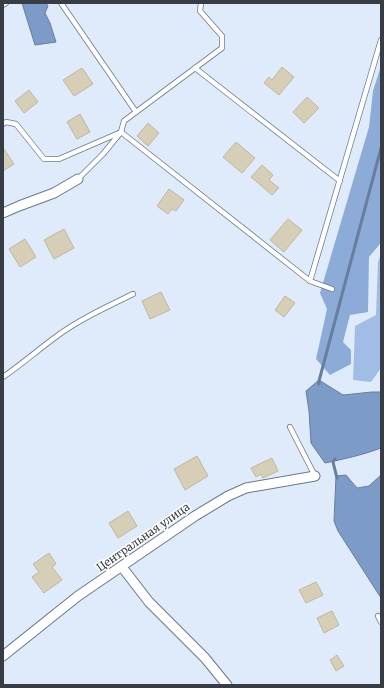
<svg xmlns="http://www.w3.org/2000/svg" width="384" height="688" font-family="Merriweather,serif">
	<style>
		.green { fill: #a1bde5 }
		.forest { fill: #8cacd7 }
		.water { fill: #7c9bc6; stroke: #677e9f }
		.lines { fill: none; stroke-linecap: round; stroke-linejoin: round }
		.stream { stroke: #677e9f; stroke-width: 3 }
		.building { fill: #d7ceb7; stroke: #bfb7a0 }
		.lane-casing { stroke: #6b788a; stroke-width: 6 }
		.street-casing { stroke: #6b788a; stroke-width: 11 }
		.lane { stroke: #fff; stroke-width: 4.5 }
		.street { stroke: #fff; stroke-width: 9 }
		.labels { text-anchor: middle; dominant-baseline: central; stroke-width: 3; stroke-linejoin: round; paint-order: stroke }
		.street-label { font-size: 11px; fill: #373c45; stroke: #fff }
	</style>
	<rect width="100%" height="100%" fill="#dfebfb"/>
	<path class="green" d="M381 254V368L371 382 353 380 355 326 376 315 378 262Z"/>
	<path class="forest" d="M381 66V241L380 244 369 257 368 312 350 315 343 342 351 350V364L330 375 316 359 327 309 320 293 369 127 373 91Z"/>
	<g class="water">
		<path d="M22 3H46L48 6 45 13 50 23 56 42 35 45Z"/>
		<path d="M319 380 343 395 372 392H381V448C363 455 344 459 325 463L311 443 309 411 306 391Z"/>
		<path d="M346 475 357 488 369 486 381 475V598L338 531 334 521 336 476Z"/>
	</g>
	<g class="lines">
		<g class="stream">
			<path d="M319 384V381L381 148"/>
			<path d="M335 459 333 462 337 478"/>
		</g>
	</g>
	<g class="building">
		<path d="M282 67 294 77 279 95 264 83 269 77 272 80Z"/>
		<path d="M82 68 93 84 74 96 63 80Z"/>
		<path d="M29 90 38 102 24 113 15 101Z"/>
		<path d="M307 97 319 108 304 123 293 112Z"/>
		<path d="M80 114 90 132 77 139 67 122Z"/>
		<path d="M148 123 159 133 148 146 137 136Z"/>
		<path d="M236 142 255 158 242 173 223 157Z"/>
		<path d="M3 149H4L14 164 3 171Z"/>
		<path d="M262 165 273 175 269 180 279 188 272 195 251 177Z"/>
		<path d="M169 189 184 200 176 211 172 209 168 214 157 206Z"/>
		<path d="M288 219 302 230 284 252 270 240Z"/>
		<path d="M64 229 74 248 54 259 44 240Z"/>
		<path d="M25 239 36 257 20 267 9 249Z"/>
		<path d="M161 292 170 310 150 319 142 301Z"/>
		<path d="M285 296 295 303 284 317 275 310Z"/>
		<path d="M197 456 208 476 185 490 174 469Z"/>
		<path d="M272 458 278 471 263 478 261 474 256 477 251 468Z"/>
		<path d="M128 511 137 526 118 538 109 523Z"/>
		<path d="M49 553 56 564 52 567 62 580 44 593 32 577 39 572 33 564Z"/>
		<path d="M316 582 323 595 306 603 299 590Z"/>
		<path d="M332 611 339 625 324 633 317 618Z"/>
		<path d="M337 655 344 666 336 671 330 660Z"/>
	</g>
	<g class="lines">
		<g class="lane-casing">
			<g id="lane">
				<path d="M61 3 136 112"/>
				<path d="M3 5 6 3"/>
				<path d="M195 68 340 181"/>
				<path d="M3 124 6 122 16 124 44 159H59L119 133"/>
				<path d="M121 132 310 281 381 40"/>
				<path d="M78 179 103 154 121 132 124 121 222 48V36L200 11 201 3"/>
				<path d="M310 281 332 289"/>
				<path d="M3 377C22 364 39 349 57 336 80 319 107 307 133 294"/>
				<path d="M290 427 315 476"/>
				<path d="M378 616 381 622"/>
			</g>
		</g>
		<g class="street-casing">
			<g id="street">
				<path d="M3 213 19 206 54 193 78 179"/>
				<path d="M122 567 149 602 205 658 227 685"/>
				<path d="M3 656 78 596 195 516 228 496 246 488 315 476"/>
			</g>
		</g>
		<use href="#lane" class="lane"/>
		<use href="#street" class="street"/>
	</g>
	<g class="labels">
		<g class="street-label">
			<text transform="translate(143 537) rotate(-35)">Центральная улица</text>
		</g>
	</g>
	<rect width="384" height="688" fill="none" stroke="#373c45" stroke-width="8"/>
</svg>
